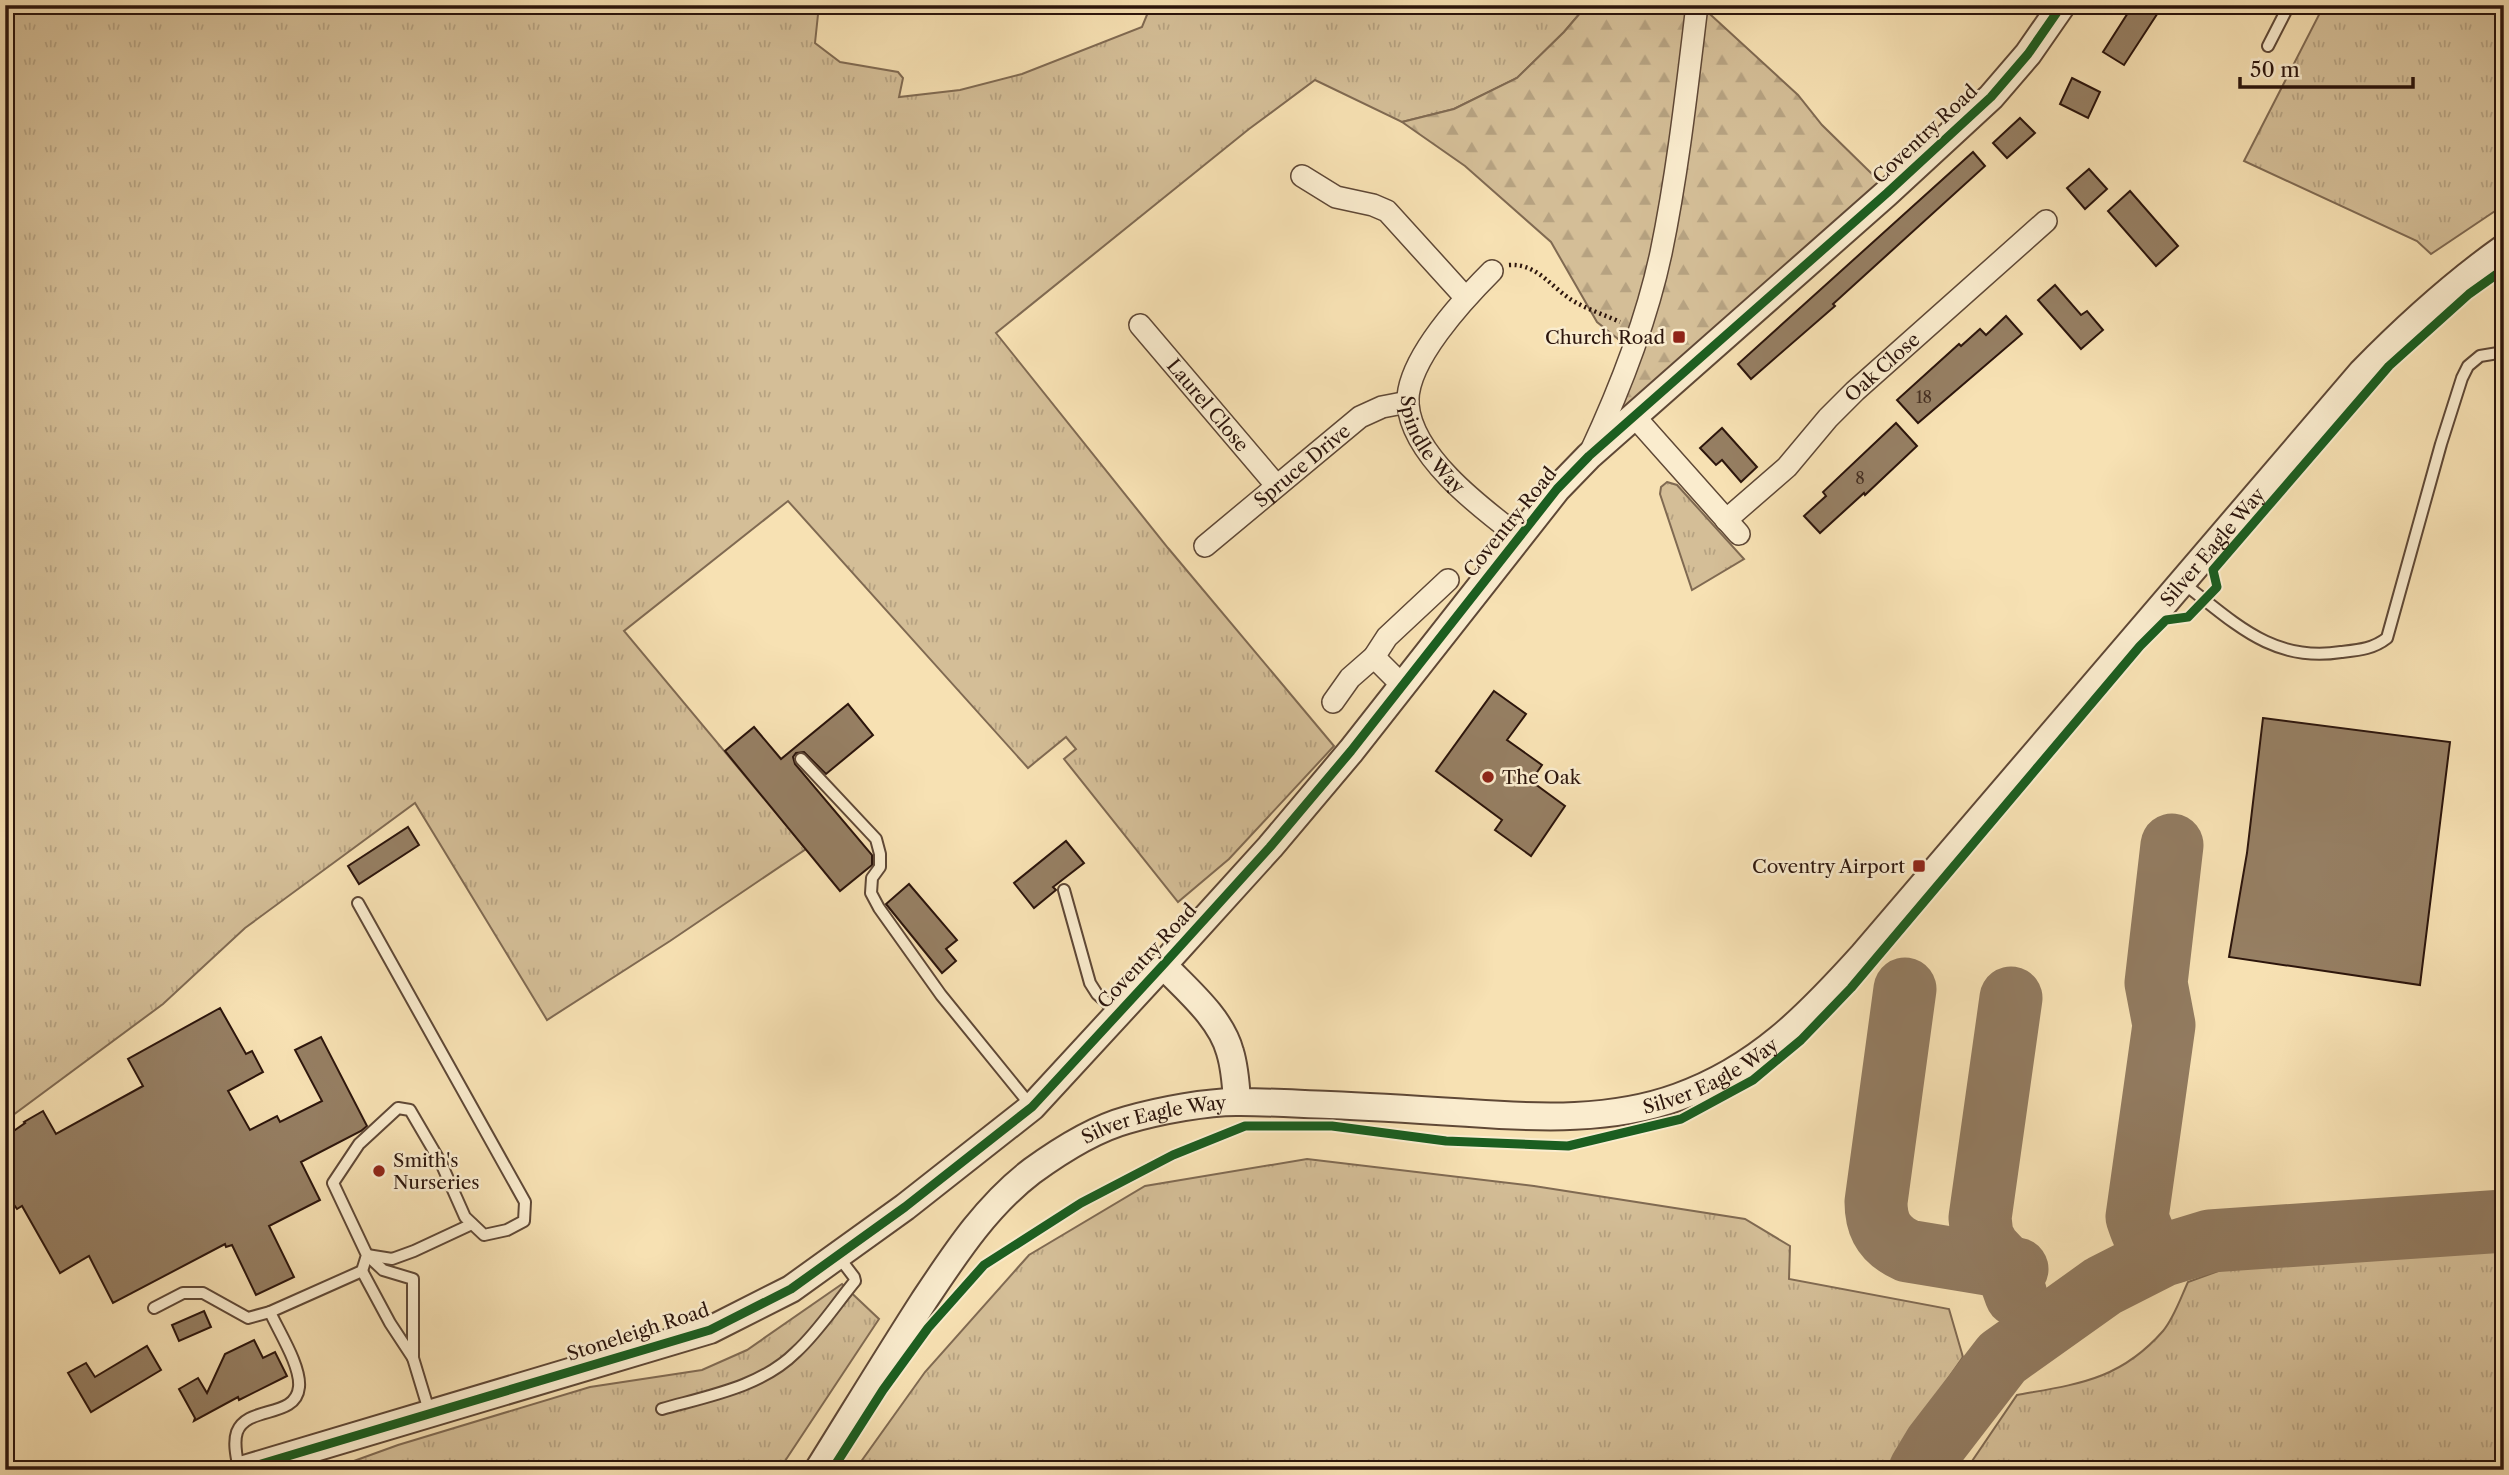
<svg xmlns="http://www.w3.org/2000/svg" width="2509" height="1475" font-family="'Libre Caslon Text',serif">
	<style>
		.grass { fill: url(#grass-tufts); stroke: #806a52; stroke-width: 2 }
		.forest { fill: url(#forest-firs); stroke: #806a52; stroke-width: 2 }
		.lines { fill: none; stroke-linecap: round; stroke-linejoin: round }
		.taxiway { stroke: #927b60; stroke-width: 63 }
		.building { fill: #967f63; stroke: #2c150c; stroke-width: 2 }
		.service-casing { stroke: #5f4836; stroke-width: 14 }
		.minor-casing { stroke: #5f4836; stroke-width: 24 }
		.tertiary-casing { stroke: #5f4836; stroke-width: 30 }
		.path { stroke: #2c150c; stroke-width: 4.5; stroke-dasharray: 2 3.5; stroke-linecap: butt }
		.service { stroke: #faecce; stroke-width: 10 }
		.minor { stroke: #faecce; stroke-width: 21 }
		.tertiary { stroke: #faecce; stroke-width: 26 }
		.cycleway-casing { stroke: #faecce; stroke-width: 13 }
		.cycleway { stroke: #1b5e20; stroke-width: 9 }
		.poi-dot { fill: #8f2418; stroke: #faecce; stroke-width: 2.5 }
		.labels { text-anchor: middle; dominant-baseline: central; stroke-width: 5; stroke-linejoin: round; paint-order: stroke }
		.number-label { font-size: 16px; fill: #463022 }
		.street-label { font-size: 19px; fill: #2c150c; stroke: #faecce }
		.poi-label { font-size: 19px; fill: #2c150c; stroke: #faecce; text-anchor: end }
	</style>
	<defs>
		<pattern id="grass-tufts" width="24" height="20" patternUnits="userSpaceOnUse" patternTransform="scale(1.75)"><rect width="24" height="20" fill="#d4be97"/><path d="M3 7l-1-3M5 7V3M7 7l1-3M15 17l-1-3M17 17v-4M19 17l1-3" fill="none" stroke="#b6a281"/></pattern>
		<pattern id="forest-firs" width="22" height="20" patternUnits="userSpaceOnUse" patternTransform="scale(1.75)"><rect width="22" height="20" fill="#d4be97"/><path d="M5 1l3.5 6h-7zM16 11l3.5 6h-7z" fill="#b6a281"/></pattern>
	</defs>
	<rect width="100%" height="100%" fill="#f7e1b3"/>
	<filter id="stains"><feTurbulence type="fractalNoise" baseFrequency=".00286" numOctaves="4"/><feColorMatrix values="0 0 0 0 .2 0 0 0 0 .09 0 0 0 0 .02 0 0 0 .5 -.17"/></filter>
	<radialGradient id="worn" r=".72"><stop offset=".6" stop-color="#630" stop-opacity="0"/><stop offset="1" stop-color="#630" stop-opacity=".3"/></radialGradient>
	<g class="grass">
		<path d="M5 5H819L815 43 840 62 898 72 903 78 899 97 960 90 1022 74 1142 27 1151 5H1587L1564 32 1517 78 1454 109 1402 122 1315 80 1249 129 996 333 1168 548 1334 746 1229 859 1178 902 1064 759 1076 749 1066 737 1028 768 788 501 624 631 806 849 670 941 547 1020 415 803 245 928 163 1004 5 1121Z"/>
		<path d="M2324 5H2504V205L2431 254 2417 241 2244 161Z"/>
		<path d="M1667 482 1677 485 1744 559 1692 590 1660 494 1661 487Z"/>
		<path d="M1307 1159 1534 1186 1745 1219 1790 1246 1789 1279 1949 1309 1963 1357 1904 1442 1889 1470H855L925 1372 1029 1255 1145 1186Z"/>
		<path d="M2504 1248V1470H1966L2017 1395C2078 1384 2120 1380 2163 1331 2174 1318 2181 1297 2188 1282L2235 1265Z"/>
		<path d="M842 1284 879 1319 779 1470H329L398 1445 590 1387 702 1370 747 1350Z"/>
	</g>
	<path class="forest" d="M1587 5H1700L1798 95 1822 125 1871 173 1887 193 1589 456 1633 351 1597 322 1551 242 1465 166 1402 122 1454 109 1517 78 1564 32Z"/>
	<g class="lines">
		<g class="taxiway">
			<path d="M2172 845 2156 983 2164 1025 2137 1217C2144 1238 2149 1251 2173 1252"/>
			<path d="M1905 989 1876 1202C1876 1226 1885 1241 1908 1251L2017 1269"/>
			<path d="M2011 998 1980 1218 1982 1236 1989 1249 2006 1267 2016 1295"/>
			<path d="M1920 1470 1935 1445 2002 1358 2103 1286 2164 1255 2210 1241 2504 1221"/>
		</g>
	</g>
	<g class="building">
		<path d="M2133 5H2163L2124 65 2103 52Z"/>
		<path d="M2072 78 2100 92 2088 118 2060 104Z"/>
		<path d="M2020 118 2035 133 2007 158 1993 143Z"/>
		<path d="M1973 152 1985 166 1833 304 1835 306 1751 379 1738 364Z"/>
		<path d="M2089 169 2107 189 2085 209 2067 188Z"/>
		<path d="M2130 191 2178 246 2156 266 2108 211Z"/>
		<path d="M2055 285 2081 315 2087 311 2103 330 2081 349 2038 300Z"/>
		<path d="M2006 316 2022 334 1918 423 1897 400 1959 344 1961 346 1980 329 1986 335Z"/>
		<path d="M1896 423 1917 446 1865 495 1864 493 1820 533 1804 516 1826 496 1823 492Z"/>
		<path d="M1722 428 1757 467 1741 482 1722 460 1716 465 1700 448Z"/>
		<path d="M1494 691 1526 714 1507 740 1542 765 1531 781 1565 806 1531 856 1495 830 1502 820 1436 771Z"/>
		<path d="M848 704 873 735 826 774 804 752 796 753 793 757 795 764 872 855V865L840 891 725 751 754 727 781 759Z"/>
		<path d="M2263 718 2450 742 2420 985 2229 957 2247 853Z"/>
		<path d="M408 827 419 845 359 884 348 866Z"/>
		<path d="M1066 841 1084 863 1053 887 1056 890 1034 908 1014 883Z"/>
		<path d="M909 884 957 940 946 949 956 961 942 973 886 904Z"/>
		<path d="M220 1008 246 1054 252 1051 263 1072 228 1091 250 1130 277 1116 280 1122 322 1101 295 1050 321 1037 367 1126 361 1131 301 1162 320 1200 269 1226 294 1277 256 1295 232 1245 226 1247 225 1244 113 1303 89 1256 60 1273 22 1206 17 1209 5 1192V1137L25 1123 24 1122 43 1111 56 1134 143 1086 128 1059Z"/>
		<path d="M204 1311 211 1327 179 1341 172 1325Z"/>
		<path d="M254 1340 263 1358 275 1352 287 1376 239 1400 238 1397 194 1421 195 1418 179 1389 198 1378 207 1393 225 1354Z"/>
		<path d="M147 1346 161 1370 91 1412 68 1373 86 1363 95 1377Z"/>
	</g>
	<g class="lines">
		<g class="service-casing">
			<g id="service">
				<path d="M2268 46 2289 5"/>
				<path d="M2183 583C2234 622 2272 663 2341 652 2359 650 2373 649 2387 638L2441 444 2462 378 2468 366 2480 356 2504 352"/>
				<path d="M801 759 876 839 880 854V867L872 878 871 893 879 908 941 995 1032 1107"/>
				<path d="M1064 890 1090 983 1097 994 1118 1013"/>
				<path d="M358 903 525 1202 524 1221 507 1230 484 1235 465 1217 441 1163 410 1110 398 1108 359 1144 333 1183 367 1255 362 1271"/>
				<path d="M367 1255 383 1270 413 1279V1358L430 1414"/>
				<path d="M367 1255 392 1259 414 1251 472 1224"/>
				<path d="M154 1308 183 1293H203L248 1318 270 1312 362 1271 390 1323 413 1358"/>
				<path d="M662 1409C708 1396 761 1387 796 1352 818 1332 836 1304 855 1281L854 1277 838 1256"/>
				<path d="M239 1470C237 1459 233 1443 237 1432 247 1405 296 1419 299 1387 301 1366 279 1332 270 1312"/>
			</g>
		</g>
		<g class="minor-casing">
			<g id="minor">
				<path d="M1302 176 1336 197 1373 205 1387 211 1465 297"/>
				<path id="s1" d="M1492 271C1464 299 1405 362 1408 404 1412 456 1480 507 1518 536"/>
				<path id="s2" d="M1140 325 1276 485"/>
				<path d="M1634 416 1739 534"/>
				<path d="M1590 453C1620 389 1646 323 1661 253 1678 171 1687 88 1697 5"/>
				<path id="s3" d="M1726 520 1787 467 1828 418 1855 391 2046 221"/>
				<path id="s4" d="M1205 546 1360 417 1382 407 1408 402"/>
				<path d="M1374 657 1403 686"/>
				<path d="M1333 702 1350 678 1374 657 1387 637 1448 580"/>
			</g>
		</g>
		<g class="tertiary-casing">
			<g id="tertiary">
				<path d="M1163 965C1187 990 1221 1018 1230 1052 1235 1068 1236 1085 1237 1101"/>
				<path d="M241 1470 710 1330 791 1289 905 1207 1032 1107 1163 965 1270 847 1351 751 1557 489 1589 456 1887 193 1991 97 2028 54 2062 5"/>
				<path id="s5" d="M818 1470C853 1414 887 1358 923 1302 955 1254 986 1206 1032 1171 1061 1150 1094 1129 1127 1120 1158 1111 1209 1101 1241 1102 1270 1102 1300 1104 1330 1105 1377 1107 1423 1110 1470 1113 1539 1118 1612 1121 1678 1097 1757 1069 1808 1016 1863 955L2362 372C2406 327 2452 285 2504 248"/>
			</g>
		</g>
		<path class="path" d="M1509 265C1538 263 1552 289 1575 302 1589 310 1605 315 1620 322"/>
		<use href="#service" class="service"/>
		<use href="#minor" class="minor"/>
		<use href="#tertiary" class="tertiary"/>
		<g class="cycleway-casing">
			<g id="cycleway">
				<path d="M241 1470 710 1330 791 1289 905 1207 1032 1107 1163 965 1270 847 1351 751 1557 489 1589 456 1887 193 1991 97 2028 54 2062 5"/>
				<path d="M832 1470 883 1390 928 1328 984 1265 1081 1203 1173 1155 1245 1126H1332L1446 1141 1568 1146 1681 1119 1753 1080 1801 1040 1851 988 2140 646 2166 620 2188 617 2217 587 2213 570 2389 366 2469 294 2504 269"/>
			</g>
		</g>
		<use href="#cycleway" class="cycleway"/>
	</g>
	<g class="poi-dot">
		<rect x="1672" y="330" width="14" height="14" rx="3.5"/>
		<circle cx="1488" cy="777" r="7"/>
		<rect x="1912" y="859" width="14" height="14" rx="3.5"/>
		<circle cx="379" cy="1171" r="7"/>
	</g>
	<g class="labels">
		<g class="number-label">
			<text x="1924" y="397">18</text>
			<text x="1860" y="478">8</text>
		</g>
		<g class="street-label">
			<text transform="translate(1925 134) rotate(-43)">Coventry Road</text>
			<text stroke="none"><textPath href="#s3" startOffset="219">Oak Close</textPath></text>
			<text stroke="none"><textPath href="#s2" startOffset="105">Laurel Close</textPath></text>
			<text stroke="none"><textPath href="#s1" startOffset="208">Spindle Way</textPath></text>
			<text stroke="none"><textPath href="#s4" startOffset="126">Spruce Drive</textPath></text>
			<text transform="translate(1510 522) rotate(-51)">Coventry Road</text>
			<text stroke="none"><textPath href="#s5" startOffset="1806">Silver Eagle Way</textPath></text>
			<text transform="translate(1147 956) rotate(-47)">Coventry Road</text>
			<text stroke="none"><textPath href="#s5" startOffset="1071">Silver Eagle Way</textPath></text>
			<text stroke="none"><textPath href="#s5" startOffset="504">Silver Eagle Way</textPath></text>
			<text transform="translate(638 1332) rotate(-18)">Stoneleigh Road</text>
		</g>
		<g class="poi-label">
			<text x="1665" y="337">Church Road</text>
			<text x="1502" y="777" text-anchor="start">The Oak</text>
			<text x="1905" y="866">Coventry Airport</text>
			<text x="393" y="1160" text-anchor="start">Smith's<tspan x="393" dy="22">Nurseries</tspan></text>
		</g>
	</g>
	<rect width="2509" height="1475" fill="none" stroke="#f7e1b3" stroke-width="28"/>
	<rect x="7" y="7" width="2495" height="1461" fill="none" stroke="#2c150c" stroke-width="3.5"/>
	<rect x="14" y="14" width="2481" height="1447" fill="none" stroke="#2c150c" stroke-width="2"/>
	<path d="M2240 77v10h173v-10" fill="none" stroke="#2c150c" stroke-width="3.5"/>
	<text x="2250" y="77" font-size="21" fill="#2c150c" stroke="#faecce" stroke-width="5" paint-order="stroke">50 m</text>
	<rect width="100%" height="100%" filter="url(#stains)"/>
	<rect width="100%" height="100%" fill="url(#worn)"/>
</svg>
